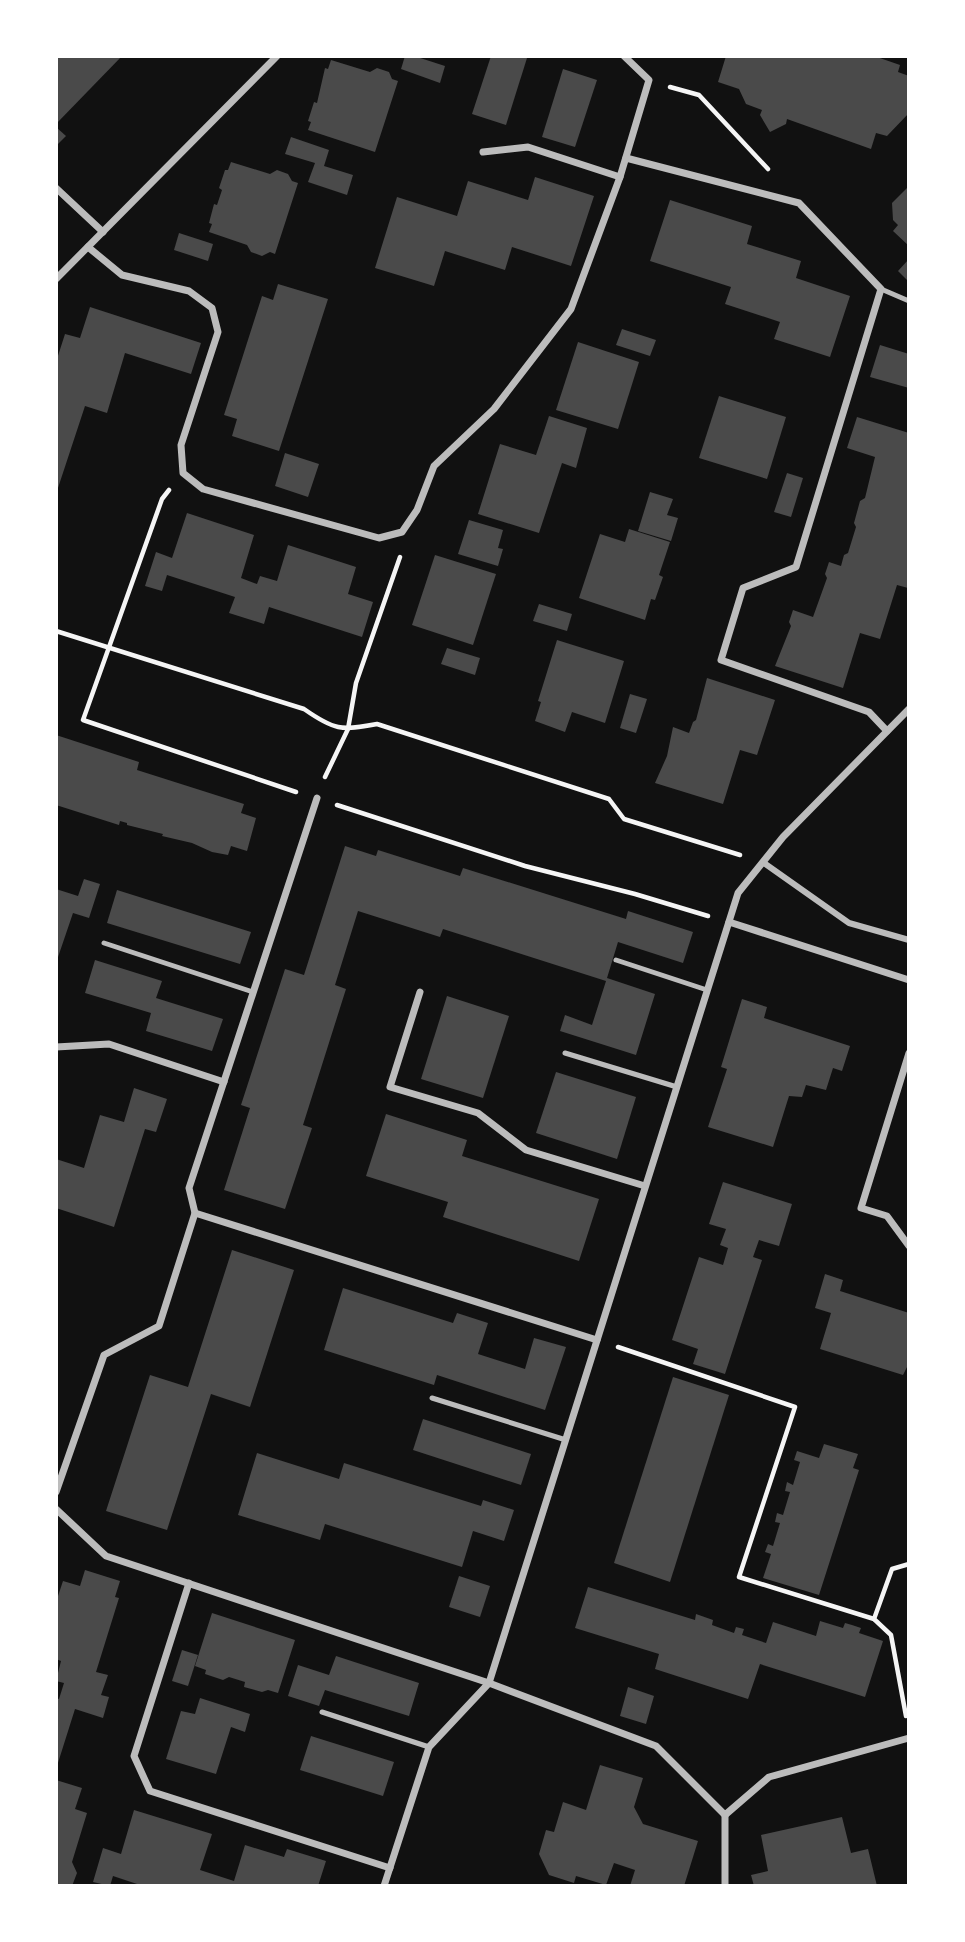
<svg xmlns="http://www.w3.org/2000/svg" width="965" height="1942" font-family="'Noto Sans',sans-serif">
	<style>
		.building { fill: #4a4a4a }
		.lines { fill: none; stroke-linecap: round; stroke-linejoin: round }
		.path { stroke: #f5f5f5; stroke-width: 4.5 }
		.service { stroke: #bcbcbc; stroke-width: 5 }
		.pedestrian { stroke: #bcbcbc; stroke-width: 6 }
		.minor { stroke: #bcbcbc; stroke-width: 7 }
	</style>
	<rect width="100%" height="100%" fill="#111"/>
	<g class="building">
		<path d="M56 56H122L56 124Z"/>
		<path d="M405 56H414L445 66 440 83 401 69Z"/>
		<path d="M491 56H520L527 58 506 125 472 114Z"/>
		<path d="M726 56H874L900 65 898 72 909 76V113L887 136 876 133 871 149 787 119 786 124 770 132 760 115 762 110 746 104 739 89 718 82Z"/>
		<path d="M331 60 370 72 377 68 389 72 392 79 398 81 375 152 308 130 311 122 308 121 314 102 317 103 325 68 328 69Z"/>
		<path d="M563 69 597 80 575 147 542 137Z"/>
		<path d="M56 127 66 136 56 146Z"/>
		<path d="M291 137 329 150 324 166 353 175 347 195 308 182 315 163 285 154Z"/>
		<path d="M231 162 270 174 277 170 288 174 292 181 298 183 275 254 270 252 262 256 251 252 247 245 209 232 212 224 209 223 214 204 217 205 222 190 219 188 225 170H228Z"/>
		<path d="M535 177 594 196 571 266 512 247 505 270 445 251 434 286 375 268 397 197 457 216 468 181 528 200Z"/>
		<path d="M909 186V246L893 231 898 225 893 220 892 203Z"/>
		<path d="M670 200 752 226 747 244 801 261 796 278 850 296 830 357 774 339 780 322 725 304 731 287 650 261Z"/>
		<path d="M179 233 213 244 208 261 174 250Z"/>
		<path d="M909 259V282L898 271Z"/>
		<path d="M278 284 328 299 279 451 232 436 237 419 224 415 262 296 273 300Z"/>
		<path d="M90 307 201 343 191 374 125 353 107 413 85 406 56 494V362L65 334 80 338Z"/>
		<path d="M622 329 656 340 650 356 616 345Z"/>
		<path d="M578 342 639 362 618 429 556 410Z"/>
		<path d="M880 345 909 354V388L870 377Z"/>
		<path d="M719 396 786 417 767 479 699 458Z"/>
		<path d="M549 416 587 428 576 468 562 463 539 533 478 514 500 444 536 455Z"/>
		<path d="M857 417 909 433V585L908 588 897 585 880 639 860 633 843 688 775 666 791 626 789 622 793 610 813 617 827 578 825 574 829 562 841 566 844 555 848 553 856 527 854 523 860 501 865 498 875 457 847 448Z"/>
		<path d="M285 453 319 464 308 497 275 486Z"/>
		<path d="M787 473 803 478 791 517 774 512Z"/>
		<path d="M650 492 673 499 667 515 678 518 671 541 638 531Z"/>
		<path d="M187 513 254 535 241 578 257 584 260 576 277 581 288 545 356 567 348 594 373 602 362 637 269 607 264 624 229 613 235 597 167 575 162 591 145 586 156 552 172 558Z"/>
		<path d="M469 520 503 530 498 548 503 549 498 566 458 554Z"/>
		<path d="M629 529 670 542 659 575 663 577 655 600 651 599 645 620 579 598 600 534 625 542Z"/>
		<path d="M435 555 496 574 473 645 412 625Z"/>
		<path d="M539 604 572 614 567 631 533 621Z"/>
		<path d="M557 640 624 661 605 723 572 712 565 732 535 721 541 702 538 701Z"/>
		<path d="M447 648 480 658 475 675 441 664Z"/>
		<path d="M707 678 775 700 757 755 740 750 723 804 655 783 667 756 673 727 689 733 693 722 696 720Z"/>
		<path d="M630 694 647 699 636 733 620 728Z"/>
		<path d="M56 735 139 762 137 770 244 804 241 813 256 818 247 851 231 846 228 855 212 852 192 843 162 836 163 834 127 825V823L120 821 119 825 56 805Z"/>
		<path d="M345 846 376 856 378 850 460 876 463 868 626 919 628 911 693 932 683 963 618 942 607 978 655 994 636 1055 560 1031 565 1015 592 1025 606 981 443 929 440 937 358 911 335 985 346 989 303 1125 312 1128 285 1209 224 1190 250 1108 241 1105 285 969 304 975Z"/>
		<path d="M84 879 100 884 89 918 73 913 56 963V889L78 896Z"/>
		<path d="M117 890 251 932 240 964 107 923Z"/>
		<path d="M95 960 162 981 156 998 223 1019 212 1051 146 1031 151 1013 85 993Z"/>
		<path d="M447 996 509 1016 483 1098 421 1079Z"/>
		<path d="M742 999 767 1007 764 1018 850 1046 842 1071 833 1068 826 1090 806 1085 802 1097 789 1096 773 1147 708 1127 727 1069 721 1067Z"/>
		<path d="M556 1072 636 1097 617 1159 536 1133Z"/>
		<path d="M134 1088 167 1099 156 1132 145 1129 114 1227 56 1208V1159L84 1168 100 1115 124 1122Z"/>
		<path d="M386 1114 467 1140 462 1156 599 1199 579 1261 443 1217 448 1202 366 1176Z"/>
		<path d="M723 1182 792 1204 779 1246 759 1240 753 1257 762 1260 725 1374 693 1364 698 1349 672 1340 699 1257 723 1265 728 1248 720 1245 726 1229 709 1224Z"/>
		<path d="M232 1250 294 1270 250 1407 211 1394 167 1530 106 1511 150 1375 188 1387Z"/>
		<path d="M825 1274 843 1280 840 1291 909 1313V1363L903 1375 820 1349 831 1313 815 1308Z"/>
		<path d="M343 1288 453 1323 457 1313 488 1323 478 1354 525 1369 534 1338 566 1347 545 1410 437 1375 434 1385 324 1350Z"/>
		<path d="M673 1377 729 1395 670 1582 614 1563Z"/>
		<path d="M423 1419 531 1454 521 1485 413 1450Z"/>
		<path d="M824 1444 858 1454 853 1468 859 1470 819 1595 763 1578 771 1554 765 1552 768 1544 773 1546 780 1523 775 1522 777 1513 783 1515 790 1492 785 1491 787 1482 793 1485 800 1462 794 1460 797 1451 819 1458Z"/>
		<path d="M257 1453 339 1479 344 1463 481 1506 483 1500 514 1510 504 1541 473 1531 462 1567 325 1524 320 1540 238 1515Z"/>
		<path d="M85 1570 120 1581 115 1597 119 1598 96 1672 108 1675 101 1695 109 1697 103 1718 75 1709 57 1766 56 1698 59 1699 64 1683 56 1681 61 1661 56 1659V1602L63 1581 80 1586Z"/>
		<path d="M459 1576 490 1586 480 1617 449 1607Z"/>
		<path d="M588 1587 695 1620 696 1614 713 1620 712 1625 734 1633 736 1627 744 1629 742 1635 766 1643 773 1622 816 1636 820 1621 843 1628 845 1623 852 1625 861 1628 859 1633 883 1641 865 1697 760 1664 748 1699 655 1669 659 1654 575 1628Z"/>
		<path d="M212 1613 295 1640 278 1693 268 1690 262 1692 244 1687 245 1682 229 1677 223 1680 205 1674 206 1670 195 1666Z"/>
		<path d="M182 1650 198 1655 188 1686 172 1681Z"/>
		<path d="M336 1656 419 1683 409 1716 325 1690 319 1706 288 1696 298 1665 329 1675Z"/>
		<path d="M628 1687 654 1696 646 1724 620 1716Z"/>
		<path d="M200 1698 250 1714 245 1732 231 1727 216 1774 166 1759 181 1711 195 1714Z"/>
		<path d="M311 1736 394 1762 383 1796 300 1770Z"/>
		<path d="M600 1765 643 1778 634 1807 643 1824 698 1841 684 1886H630L635 1870 614 1863 606 1885 576 1876 574 1883 549 1875 539 1854 546 1830 554 1832 563 1802 586 1810Z"/>
		<path d="M56 1780 82 1788 75 1809 87 1813 72 1862 77 1873 72 1886H56Z"/>
		<path d="M134 1810 212 1834 200 1870 234 1881 245 1845 284 1857 287 1849 326 1861 318 1886H143L113 1876 110 1886 93 1882 103 1848 121 1854Z"/>
		<path d="M842 1817 851 1853 868 1849 877 1886H754L751 1875 768 1871 761 1835Z"/>
	</g>
	<g class="lines">
		<g class="path">
			<path d="M670 87 699 95 768 169"/>
			<path d="M169 490 162 499 83 720 296 792"/>
			<path d="M56 631 304 709C334 730 341 731 377 724L609 799 624 819 740 855"/>
			<path d="M325 777 348 729 356 683 400 557"/>
			<path d="M337 805 525 866 635 894 708 916"/>
			<path d="M618 1347 795 1407 739 1577 874 1619"/>
			<path d="M906 1716 891 1635 874 1619 892 1569 909 1564"/>
		</g>
		<g class="service">
			<path d="M881 289 909 301"/>
			<path d="M104 943 253 992"/>
			<path d="M616 960 707 990"/>
			<path d="M565 1053 677 1087"/>
			<path d="M432 1398 566 1440"/>
			<path d="M322 1712 429 1747"/>
		</g>
		<path class="pedestrian" d="M764 863 849 923 909 940"/>
		<g class="minor">
			<path d="M483 152 528 147 620 177"/>
			<path d="M626 158 799 203 881 289 796 567 743 588 721 660 869 712 887 731"/>
			<path d="M56 188 103 232"/>
			<path d="M88 247 122 275 189 291 212 308 218 332 181 445 183 473 203 489 379 538 402 532 417 510 434 466 494 409 571 309 620 177 649 80 624 56"/>
			<path d="M56 279 277 56"/>
			<path d="M729 922 909 980"/>
			<path d="M420 992 390 1087 478 1113 526 1150 645 1186"/>
			<path d="M56 1047 109 1044 224 1082"/>
			<path d="M909 1053 861 1208 887 1216 909 1246"/>
			<path d="M195 1213 597 1340"/>
			<path d="M56 1492 104 1355 159 1326 195 1213 189 1188 317 798"/>
			<path d="M56 1509 106 1556 489 1683 656 1746 725 1815 769 1777 909 1738"/>
			<path d="M189 1583 134 1756 150 1791 390 1868"/>
			<path d="M725 1815V1886"/>
			<path d="M384 1886 429 1747 489 1683 738 893 783 837 909 709"/>
		</g>
	</g>
	<rect width="965" height="1942" fill="none" stroke="#ffffff" stroke-width="116"/>
</svg>
